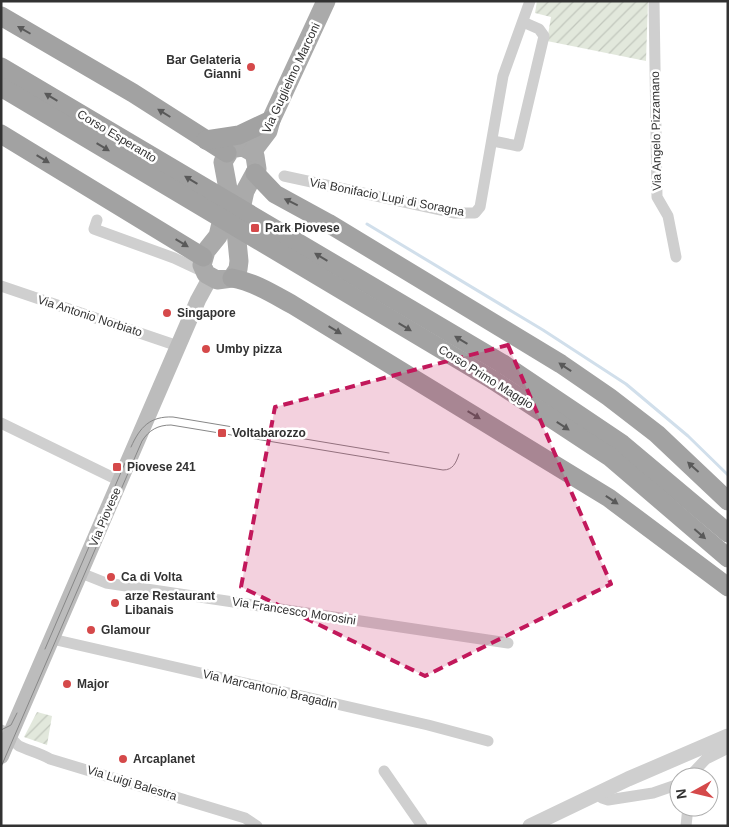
<svg xmlns="http://www.w3.org/2000/svg" width="729" height="827" font-family="Helvetica,sans-serif">
	<style>
		.garden { fill: url(#garden-furrows) }
		.lines { fill: none; stroke-linecap: round; stroke-linejoin: round }
		.stream { stroke: #d1dfeb; stroke-width: 3 }
		.minor { stroke: #cfcfcf; stroke-width: 11 }
		.tertiary { stroke: #cfcfcf; stroke-width: 15 }
		.secondary { stroke: #bcbcbc; stroke-width: 16 }
		.primary { stroke: #aaa; stroke-width: 19 }
		.trunk { stroke: #a2a2a2; stroke-width: 19 }
		.tram { stroke: #878787; stroke-width: 1 }
		.trunk-bridge { stroke: #a2a2a2; stroke-width: 19 }
		.oneway { fill: #595959 }
		.marked { fill: #c2185b; fill-opacity: 0.2; stroke: #c2185b; stroke-width: 4; stroke-dasharray: 10 6; stroke-linejoin: round }
		.poi-dot { fill: #d5494a; stroke: #fff; stroke-width: 2 }
		.labels { text-anchor: middle; dominant-baseline: central; stroke-width: 5; stroke-linejoin: round; paint-order: stroke }
		.poi-label { font-size: 12px; font-weight: bold; fill: #323232; stroke: #fff; text-anchor: start }
		.street-label { font-size: 12px; fill: #323232; stroke: #fff }
	</style>
	<defs>
		<pattern id="garden-furrows" width="10" height="10" patternUnits="userSpaceOnUse" patternTransform="scale(1.25)"><rect width="10" height="10" fill="#e2e8dc"/><path d="M-1 1l2-2M0 10L10 0M9 11l2-2" fill="none" stroke="#c2c7bd"/></pattern>
	</defs>
	<rect width="100%" height="100%" fill="#fff"/>
	<g class="garden">
		<path d="M537 1H648L646 61 547 41 551 17 535 13Z"/>
		<path d="M37 712 52 716 47 745 24 737Z"/>
	</g>
	<g class="lines">
		<path class="stream" d="M367 224 543 330 626 384 688 436 728 475"/>
		<g class="minor">
			<path d="M654 1 657 197 668 216 676 257"/>
			<path d="M493 141 518 146 544 36 539 29 523 22"/>
			<path d="M284 176 455 213H475L480 207 503 76 530 1"/>
			<path d="M97 220 94 229 174 258 206 273"/>
			<path d="M1 286 178 346"/>
			<path d="M1 423 120 481"/>
			<path d="M81 573 106 583 508 643"/>
			<path d="M52 639 428 725 488 741"/>
			<path d="M1 730C11 735 13 742 19 746 30 751 40 753 50 759L245 818 257 826"/>
			<path d="M384 771 422 826"/>
			<path d="M689 777 706 759 728 748"/>
			<path d="M600 792 602 798 608 800 653 793 679 784"/>
			<path d="M686 826 688 807"/>
		</g>
		<path class="tertiary" d="M530 826 628 779 728 736"/>
		<path class="secondary" d="M1 756 198 300 210 278"/>
		<g class="primary">
			<path d="M243 147 252 152 255 156 257 169 245 191 236 231 239 261 238 269 232 278 217 280 206 274 202 265 206 251 218 236 227 198 228 189 223 162 231 149Z"/>
			<path d="M252 152 268 131 271 120 326 1"/>
		</g>
		<g class="trunk">
			<path d="M1 16 133 93 227 153"/>
			<path d="M1 134 203 257"/>
			<path d="M206 140 239 135 271 120"/>
			<path d="M255 173 275 194 328 223 561 364 609 397 657 434 728 501"/>
			<path d="M232 278C254 282 273 294 293 305L609 498 728 587"/>
			<path d="M503 364 622 444 728 533"/>
			<path d="M493 380 610 457 728 558"/>
		</g>
		<g class="tram">
			<path d="M131 447C140 427 150 416 173 417L389 453"/>
			<path d="M45 649 125 463"/>
			<path d="M1 730 11 725 17 713"/>
			<path d="M1 767 142 441C149 430 158 425 171 425L443 470C453 470 456 463 459 454"/>
		</g>
		<g class="trunk-bridge">
			<path d="M1 67 503 364"/>
			<path d="M1 87 493 380"/>
		</g>
	</g>
	<defs><path id="oneway-solid" d="M-6-.8H1V-3.2L6.5 0L1 3.2V.8H-6Z" transform="scale(1.25)"/></defs>
	<g class="oneway">
		<use href="#oneway-solid" transform="translate(24 30) rotate(-150)"/>
		<use href="#oneway-solid" transform="translate(51 97) rotate(-149)"/>
		<use href="#oneway-solid" transform="translate(164 113) rotate(-148)"/>
		<use href="#oneway-solid" transform="translate(103 147) rotate(31)"/>
		<use href="#oneway-solid" transform="translate(43 159) rotate(31)"/>
		<use href="#oneway-solid" transform="translate(191 180) rotate(-149)"/>
		<use href="#oneway-solid" transform="translate(291 202) rotate(-154)"/>
		<use href="#oneway-solid" transform="translate(182 243) rotate(31)"/>
		<use href="#oneway-solid" transform="translate(321 257) rotate(-149)"/>
		<use href="#oneway-solid" transform="translate(405 327) rotate(31)"/>
		<use href="#oneway-solid" transform="translate(335 330) rotate(31)"/>
		<use href="#oneway-solid" transform="translate(461 340) rotate(-149)"/>
		<use href="#oneway-solid" transform="translate(565 367) rotate(-146)"/>
		<use href="#oneway-solid" transform="translate(474 415) rotate(31)"/>
		<use href="#oneway-solid" transform="translate(563 426) rotate(33)"/>
		<use href="#oneway-solid" transform="translate(693 467) rotate(-138)"/>
		<use href="#oneway-solid" transform="translate(612 500) rotate(34)"/>
		<use href="#oneway-solid" transform="translate(700 534) rotate(41)"/>
	</g>
	<path class="marked" d="M508 345 611 584 425 676 241 587 275 407Z"/>
	<g class="poi-dot">
		<circle cx="251" cy="67" r="5"/>
		<rect x="250" y="223" width="10" height="10" rx="2.5"/>
		<circle cx="167" cy="313" r="5"/>
		<circle cx="206" cy="349" r="5"/>
		<rect x="217" y="428" width="10" height="10" rx="2.5"/>
		<rect x="112" y="462" width="10" height="10" rx="2.5"/>
		<circle cx="111" cy="577" r="5"/>
		<circle cx="115" cy="603" r="5"/>
		<circle cx="91" cy="630" r="5"/>
		<circle cx="67" cy="684" r="5"/>
		<circle cx="123" cy="759" r="5"/>
	</g>
	<g class="labels">
		<g class="poi-label">
			<text x="241" y="60" text-anchor="end">Bar Gelateria<tspan x="241" dy="14">Gianni</tspan></text>
			<text x="265" y="228">Park Piovese</text>
			<text x="177" y="313">Singapore</text>
			<text x="216" y="349">Umby pizza</text>
			<text x="232" y="433">Voltabarozzo</text>
			<text x="127" y="467">Piovese 241</text>
			<text x="121" y="577">Ca di Volta</text>
			<text x="125" y="596">arze Restaurant<tspan x="125" dy="14">Libanais</tspan></text>
			<text x="101" y="630">Glamour</text>
			<text x="77" y="684">Major</text>
			<text x="133" y="759">Arcaplanet</text>
		</g>
		<g class="street-label">
			<text transform="translate(291 78) rotate(-65)">Via Guglielmo Marconi</text>
			<text transform="translate(656 131) rotate(-91)">Via Angelo Pizzamano</text>
			<text transform="translate(117 136) rotate(31)">Corso Esperanto</text>
			<text transform="translate(387 197) rotate(11)">Via Bonifacio Lupi di Soragna</text>
			<text transform="translate(90 316) rotate(18)">Via Antonio Norbiato</text>
			<text transform="translate(486 377) rotate(32)">Corso Primo Maggio</text>
			<text transform="translate(105 517) rotate(-67)">Via Piovese</text>
			<text transform="translate(294 611) rotate(9)">Via Francesco Morosini</text>
			<text transform="translate(270 689) rotate(13)">Via Marcantonio Bragadin</text>
			<text transform="translate(132 783) rotate(17)">Via Luigi Balestra</text>
		</g>
	</g>
	<rect width="729" height="827" fill="none" stroke="#323232" stroke-width="5"/>
	<g transform="translate(694 792) rotate(262)"><circle r="24" fill="#ffffff" stroke="#adadad"/>
	<path d="M0-4L9 19L0 12L-9 19Z" fill="#d5494a"/>
	<text y="-8" font-size="14" font-weight="bold" text-anchor="middle" fill="#323232">N</text>
	</g>
</svg>
